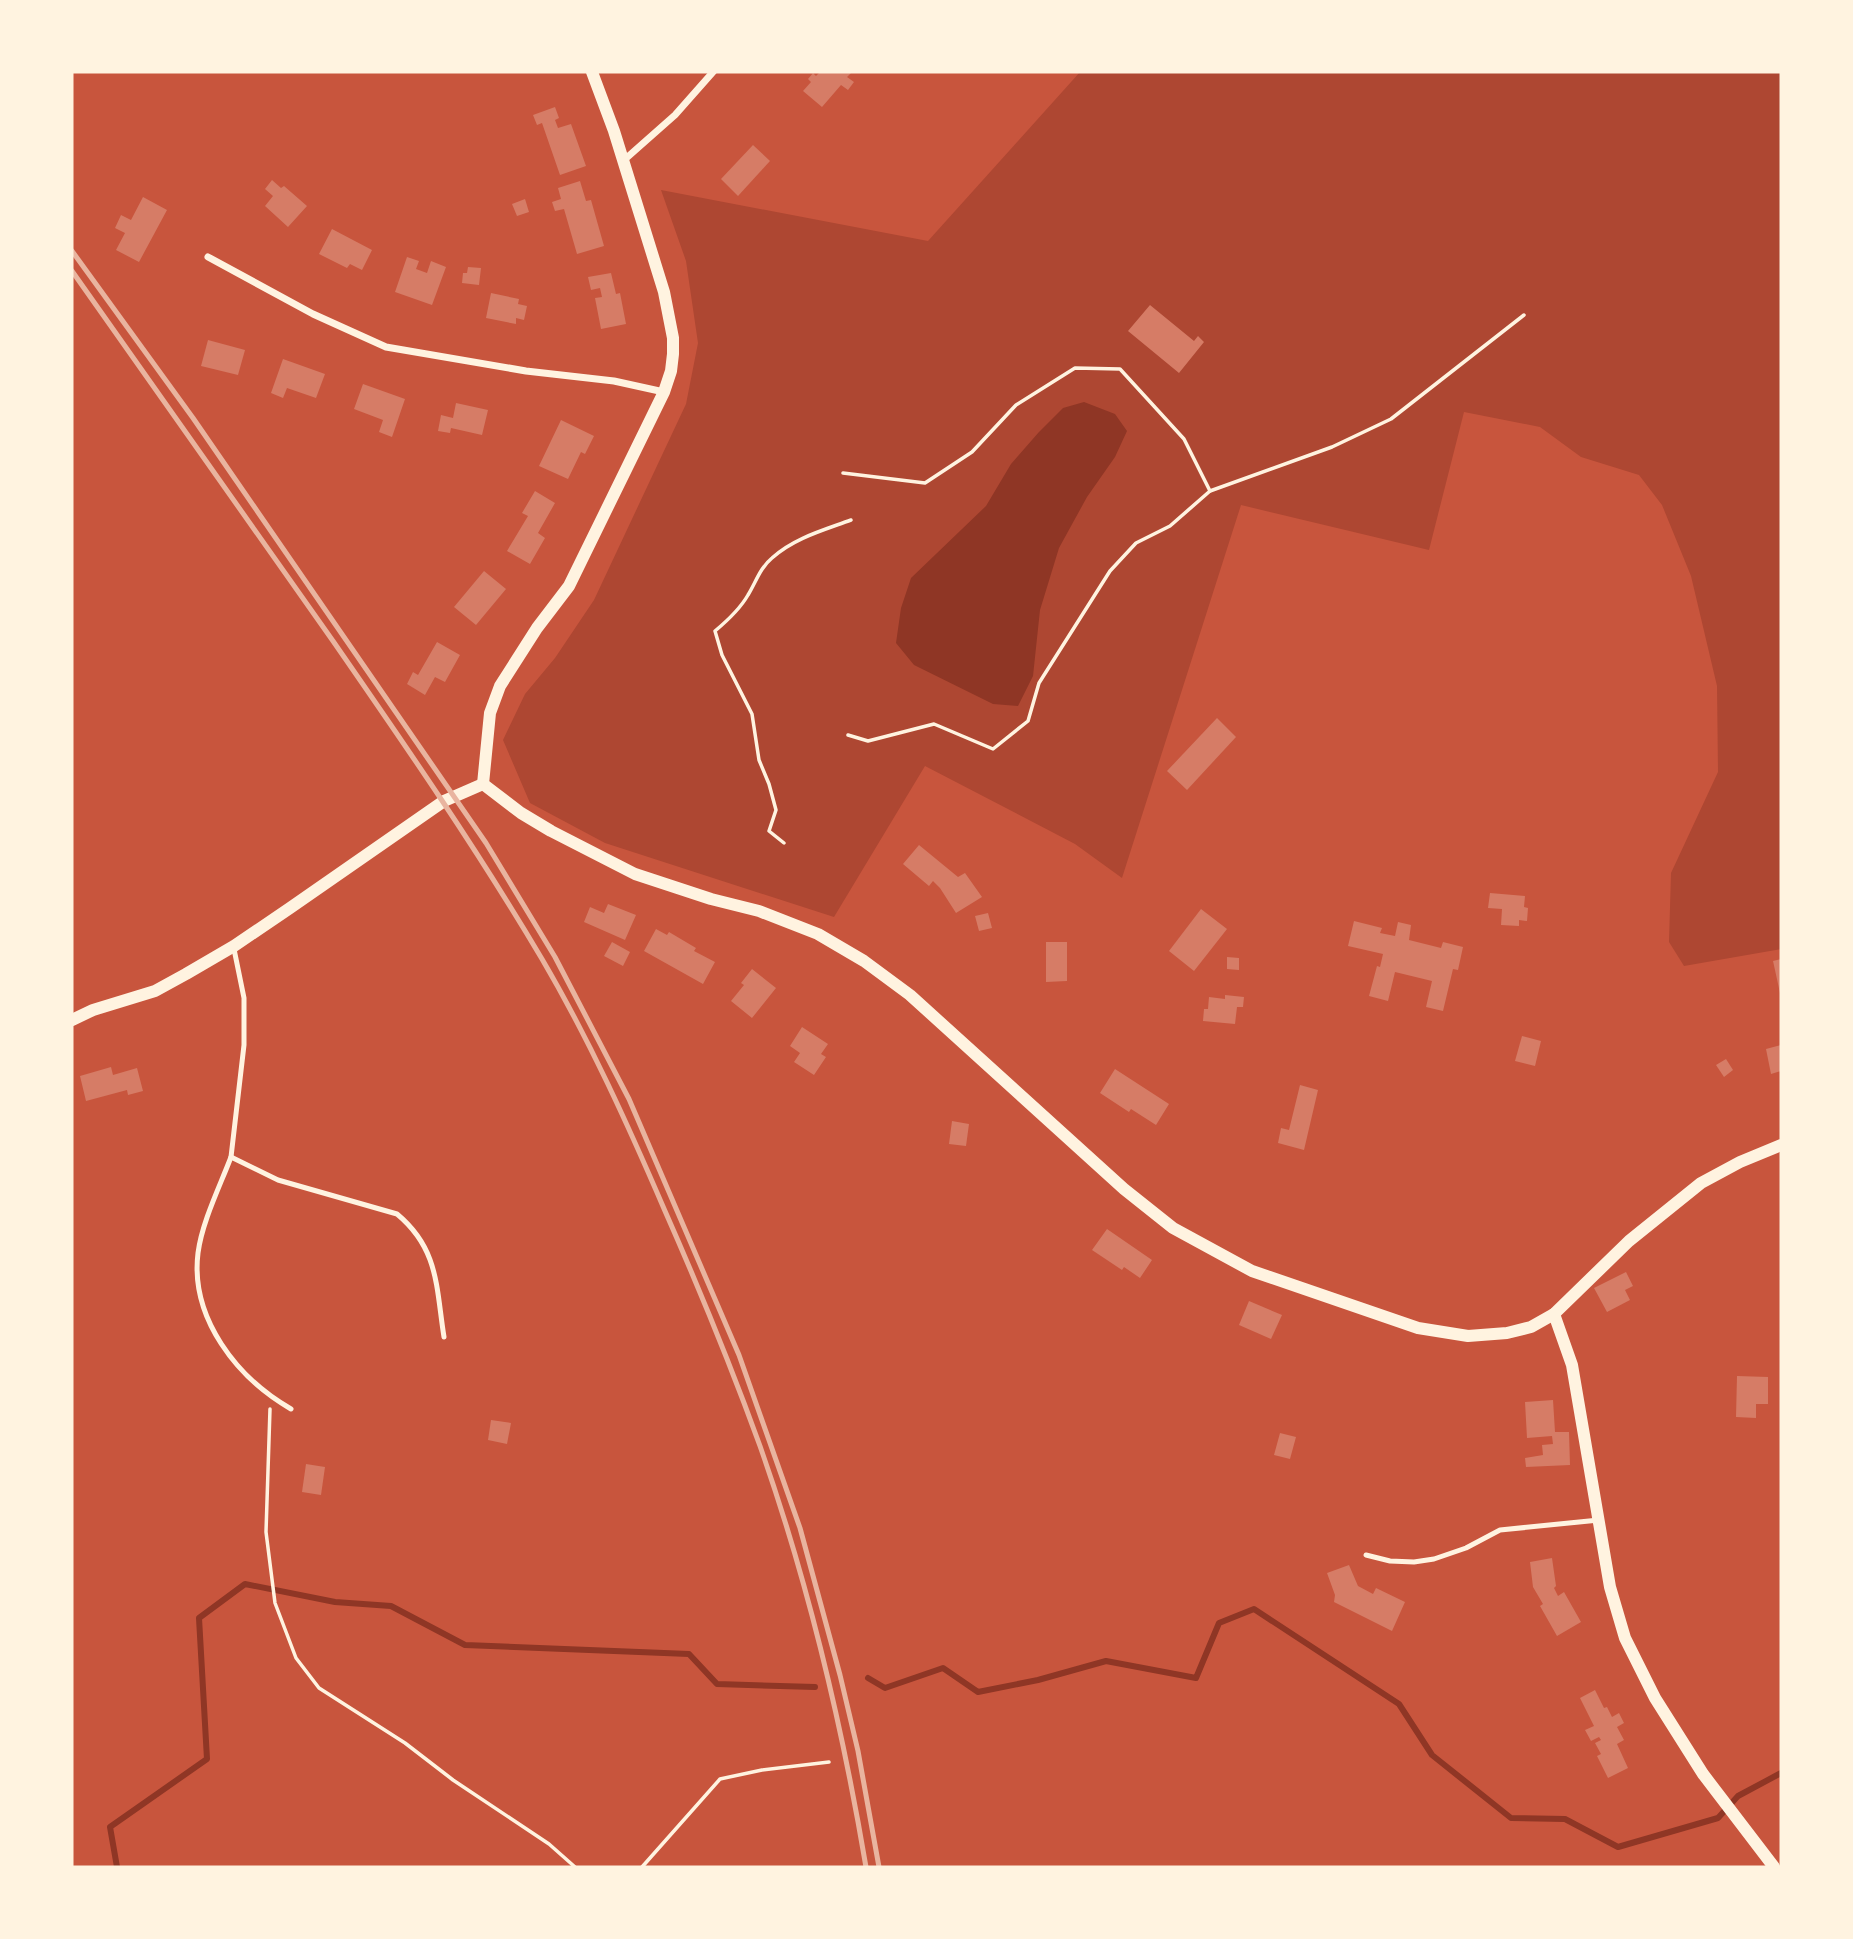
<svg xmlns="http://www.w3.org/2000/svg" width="1853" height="1939" font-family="Poppins,sans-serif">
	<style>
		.green { fill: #ae4732 }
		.water { fill: #8f3625 }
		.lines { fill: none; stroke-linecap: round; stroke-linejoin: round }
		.stream { stroke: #8f3625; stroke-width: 6 }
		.building { fill: #d67c66 }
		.path { stroke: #fff3e0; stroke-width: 3.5 }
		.service { stroke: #fff3e0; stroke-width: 5 }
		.minor { stroke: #fff3e0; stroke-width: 7 }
		.tertiary { stroke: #fff3e0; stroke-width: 12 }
		.rail { stroke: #e9b49f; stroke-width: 5 }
	</style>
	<rect width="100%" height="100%" fill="#c8553d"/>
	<path class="green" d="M1080 72H1781V949L1684 966 1669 942 1671 873 1718 772 1717 686 1691 576 1662 505 1639 475 1581 457 1540 427 1464 412 1429 550 1241 505 1122 878 1075 844 925 766 834 917 605 843 530 803 503 740 525 694 555 658 594 600 686 404 698 343 686 261 661 190 928 241Z"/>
	<path class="water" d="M1084 402 1115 414 1127 431 1115 457 1087 497 1059 548 1040 610 1033 676 1018 706 993 704 914 665 896 643 901 608 911 578 986 506 1011 464 1039 432 1063 408Z"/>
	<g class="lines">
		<g class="stream">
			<path d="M868 1678 885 1688 943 1668 978 1692 1038 1680 1106 1661 1196 1678 1219 1623 1254 1609 1399 1704 1432 1755 1511 1818 1565 1819 1618 1847 1718 1818 1738 1796 1781 1773"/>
			<path d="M117 1867 110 1827 207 1759 199 1618 245 1584 335 1602 391 1606 465 1645 689 1654 717 1684 815 1687"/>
		</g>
	</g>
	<g class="building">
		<path d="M820 72H852L847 77 854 82 848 90 841 85 822 107 803 91 811 82 808 79 813 73 816 76Z"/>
		<path d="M555 107 559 118 555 120 558 128 571 124 586 166 560 175 542 123 537 125 533 115Z"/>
		<path d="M753 145 770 161 738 196 721 179Z"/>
		<path d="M272 180 281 188 284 186 307 206 288 227 265 206 273 196 265 189Z"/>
		<path d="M580 181 586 201 591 200 604 246 577 254 564 209 555 211 552 202 561 199 558 188Z"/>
		<path d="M143 197 167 210 139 262 116 250 125 233 115 228 121 215 131 220Z"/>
		<path d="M525 199 529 212 517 216 512 204Z"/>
		<path d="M332 229 372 250 362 270 350 264 347 268 319 254Z"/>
		<path d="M407 257 419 261 416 269 427 273 431 261 446 267 432 305 395 292Z"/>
		<path d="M468 267 481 268 479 285 462 283 463 273H467Z"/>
		<path d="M611 273 616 294 620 293 626 324 601 329 595 298 602 297 600 288 591 290 588 277Z"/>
		<path d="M491 293 519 299 518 304 527 306 524 320 516 318V324L486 318Z"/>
		<path d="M1150 305 1194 341 1198 336 1204 342 1179 373 1128 331Z"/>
		<path d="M208 340 245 350 238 375 201 366Z"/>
		<path d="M283 359 325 374 316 398 287 388 283 398 271 393Z"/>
		<path d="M363 384 405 399 392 437 379 432 383 420 354 409Z"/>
		<path d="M456 403 488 410 482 435 451 428 450 433 438 431 441 415 453 418Z"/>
		<path d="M561 420 594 436 585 454 581 452 568 479 539 466Z"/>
		<path d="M535 491 555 503 538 533 545 538 530 564 507 551 528 516 522 513Z"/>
		<path d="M484 571 506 589 476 625 454 607Z"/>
		<path d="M437 642 460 655 445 682 435 677 425 695 407 684 413 672 418 675Z"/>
		<path d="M1217 718 1236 737 1187 790 1167 771Z"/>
		<path d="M919 845 958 877 965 873 982 897 956 913 940 888 933 881 929 886 903 864Z"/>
		<path d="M1490 893 1525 896 1524 907 1528 908 1527 921 1519 920V926L1501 925 1502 909 1488 908Z"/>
		<path d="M608 904 636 915 625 940 584 922 590 907 604 913Z"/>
		<path d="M1201 909 1227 929 1194 971 1169 951Z"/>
		<path d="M988 913 992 928 979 931 975 916Z"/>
		<path d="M1354 921 1382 928 1380 933 1395 936 1398 922 1411 925 1409 940 1441 948 1443 942 1463 947 1458 970 1453 969 1443 1011 1426 1007 1432 981 1395 972 1388 1001 1369 996 1377 966 1380 967 1383 954 1348 946Z"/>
		<path d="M656 929 667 935 669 932 696 948 694 951 715 962 703 984 644 951Z"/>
		<path d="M612 942 630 952 623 966 604 956Z"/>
		<path d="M1046 942H1067V981L1046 982Z"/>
		<path d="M1227 957 1239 958V970L1227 969Z"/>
		<path d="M1781 959V993H1780L1773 961Z"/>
		<path d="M752 969 776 988 752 1018 731 1001 744 985 741 983Z"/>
		<path d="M1225 995 1244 997 1243 1007H1237L1235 1024 1203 1021 1204 1009H1208L1209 997 1225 999Z"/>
		<path d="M802 1027 828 1044 821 1054 826 1057 814 1075 794 1062 800 1053 790 1046Z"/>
		<path d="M1522 1036 1541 1041 1535 1066 1515 1061Z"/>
		<path d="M1781 1045V1071L1771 1074 1766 1049Z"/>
		<path d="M1726 1059 1733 1070 1724 1077 1716 1065Z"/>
		<path d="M111 1067 113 1075 137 1068 143 1091 128 1095 127 1090 86 1101 80 1076Z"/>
		<path d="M1115 1069 1169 1104 1156 1125 1131 1109 1129 1112 1100 1093Z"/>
		<path d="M1300 1085 1318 1090 1304 1150 1278 1143 1281 1128 1289 1130Z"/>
		<path d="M952 1121 969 1124 966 1146 949 1144Z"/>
		<path d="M1107 1229 1152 1260 1140 1278 1124 1267 1122 1270 1092 1250Z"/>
		<path d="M1626 1272 1633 1286 1625 1290 1630 1300 1607 1312 1594 1288Z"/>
		<path d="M1249 1301 1282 1315 1271 1339 1239 1325Z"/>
		<path d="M1737 1376 1768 1377V1404H1756V1418L1736 1417Z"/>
		<path d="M1553 1400 1555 1432H1569L1570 1465 1526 1467 1525 1458 1543 1455 1542 1445 1553 1444 1552 1436 1527 1438 1525 1402Z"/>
		<path d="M491 1420 511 1423 507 1444 488 1440Z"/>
		<path d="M1280 1433 1296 1437 1290 1459 1274 1455Z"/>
		<path d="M306 1464 325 1467 321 1495 302 1492Z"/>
		<path d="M1552 1558 1556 1586 1554 1588 1558 1596 1564 1592 1581 1622 1557 1636 1540 1606 1543 1604 1533 1587 1530 1562Z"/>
		<path d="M1349 1565 1358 1586 1373 1594 1376 1588 1405 1602 1392 1631 1334 1602 1335 1595 1327 1573Z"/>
		<path d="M1595 1690 1604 1708 1607 1707 1612 1717 1619 1713 1624 1723 1617 1727 1624 1740 1617 1744 1628 1768 1608 1778 1597 1756 1601 1754 1595 1743 1601 1740 1599 1737 1591 1741 1585 1730 1594 1726 1580 1698Z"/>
	</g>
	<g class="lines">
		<g class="path">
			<path d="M843 473 925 483 972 452 1016 405 1075 368 1120 369 1184 439 1210 491 1170 526 1136 543 1110 571 1039 683 1028 721 993 749 934 724 868 741 848 735"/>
			<path d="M1210 491 1332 447 1391 419 1524 315"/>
			<path d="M784 843 769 831 776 810 769 784 759 760 752 714 722 655 715 631C727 621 740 609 748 595 756 582 760 568 772 558 794 538 824 530 851 520"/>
			<path d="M270 1409 266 1532 275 1603 296 1658 319 1688 405 1743 453 1780 549 1844 575 1867"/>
			<path d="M642 1867 720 1779 762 1770 829 1762"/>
		</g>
		<g class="service">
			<path d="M231 1157 244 1045V998L234 949"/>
			<path d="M291 1409C237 1378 190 1318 198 1253 202 1222 220 1186 231 1157L278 1180 397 1214C439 1249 436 1287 444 1337"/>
			<path d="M1366 1555 1390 1561 1414 1562 1434 1559 1466 1548 1500 1530 1599 1520"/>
		</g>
		<g class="minor">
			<path d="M623 161 675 115 713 72"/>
			<path d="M208 257 313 314 386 347 526 371 614 381 664 392"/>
		</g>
		<g class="tertiary">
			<path d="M483 784 521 813 551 831 635 874 711 899 759 911 818 934 864 961 910 995 1124 1189 1173 1228 1252 1271 1418 1328 1468 1336 1507 1333 1531 1327 1554 1314 1629 1241 1701 1183 1740 1162 1781 1145"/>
			<path d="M483 784 490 713 500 686 537 628 569 586 664 392 671 371 673 354V338L664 292 614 131 592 72"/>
			<path d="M72 1020 93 1010 155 991 186 974 234 946 290 908 444 801 483 784"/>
			<path d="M1554 1314 1572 1365 1610 1587 1625 1638 1655 1698 1703 1774 1774 1867"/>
		</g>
		<g class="rail">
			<path d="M72 251 193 418 486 843 555 957 629 1099 739 1355 800 1528 840 1675 858 1751 879 1867"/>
			<path d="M72 271C159 394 246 517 333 641 405 745 477 849 542 959 589 1039 628 1125 665 1211 699 1288 731 1366 760 1446 808 1582 842 1725 866 1867"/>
		</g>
	</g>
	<rect width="1853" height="1939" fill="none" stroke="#fff3e0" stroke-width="147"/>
</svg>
